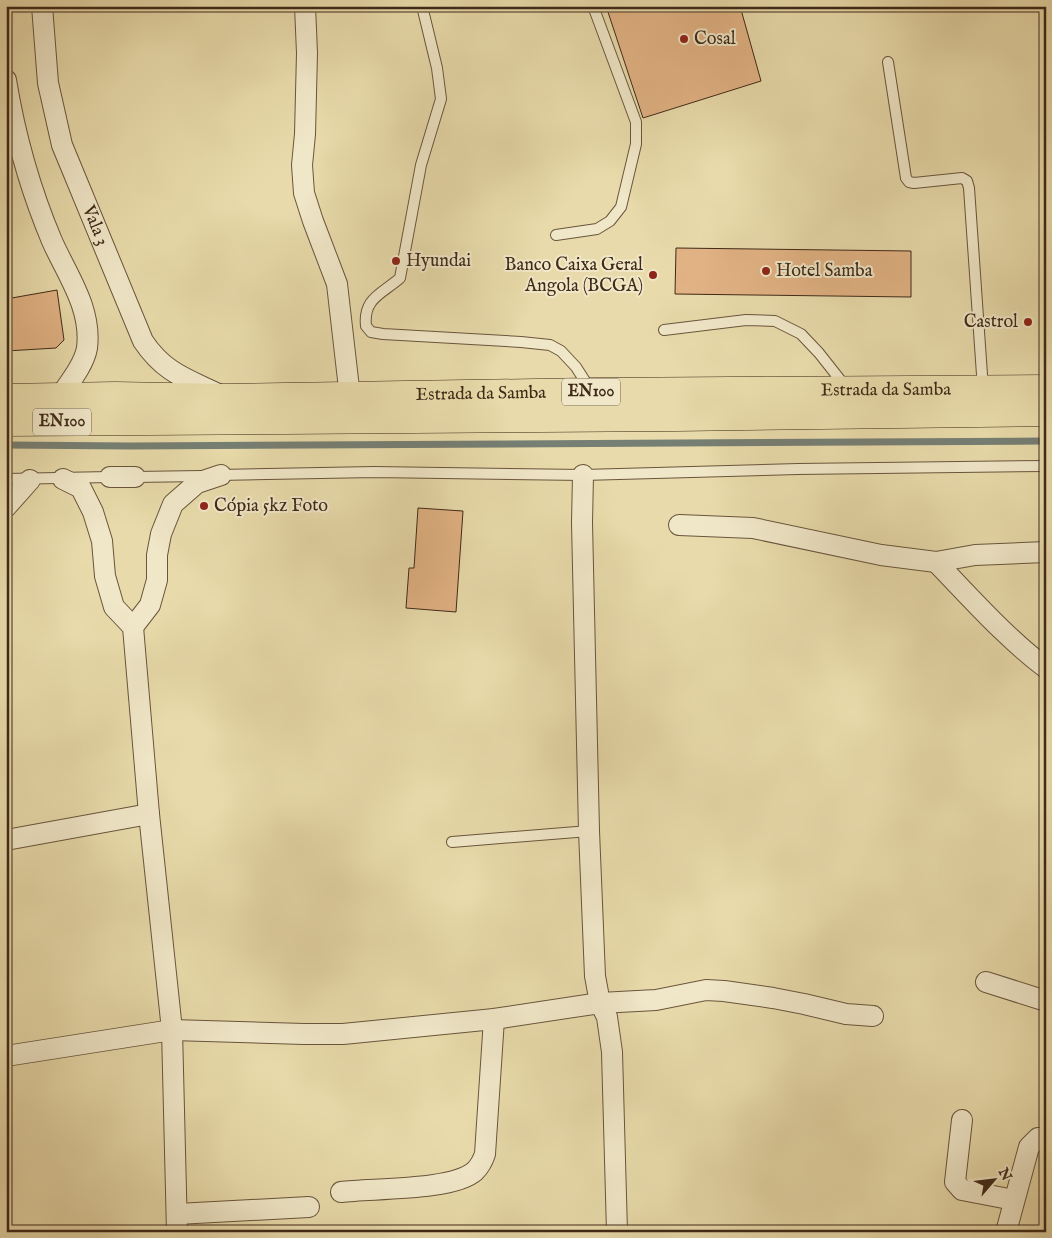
<svg xmlns="http://www.w3.org/2000/svg" width="1052" height="1238" font-family="'IM FELL English',serif">
	<style>
		.lines { fill: none; stroke-linecap: round; stroke-linejoin: round }
		.stream { stroke: #767f74; stroke-width: 7 }
		.building { fill: #e1b283; stroke: #3f2918 }
		.lane-casing { stroke: #69553c; stroke-width: 12 }
		.street-casing { stroke: #69553c; stroke-width: 22 }
		.primary-casing { stroke: #3f2918; stroke-width: 29 }
		.lane { stroke: #f0e7c8; stroke-width: 10 }
		.street { stroke: #f0e7c8; stroke-width: 20 }
		.primary { stroke: #e8daaa; stroke-width: 28 }
		.poi-dot { fill: #8f2418; stroke: #f0e7c8; stroke-width: 2 }
		.labels { text-anchor: middle; dominant-baseline: central; stroke-width: 4; stroke-linejoin: round; paint-order: stroke }
		.shield { fill: #f0e7c8; stroke: #74624d; stroke-width: 1 }
		.shield-label { font-size: 16px; font-weight: bold; fill: #3f2918 }
		.poi-label { font-size: 18px; fill: #3f2918; stroke: #f0e7c8; text-anchor: start }
		.street-label { font-size: 18px; fill: #3f2918; stroke: #f0e7c8 }
	</style>
	<rect width="100%" height="100%" fill="#e8daaa"/>
	<filter id="stains"><feTurbulence type="fractalNoise" baseFrequency=".004" numOctaves="4"/><feColorMatrix values="0 0 0 0 .2 0 0 0 0 .09 0 0 0 0 .02 0 0 0 .5 -.17"/></filter>
	<radialGradient id="worn" r=".72"><stop offset=".6" stop-color="#630" stop-opacity="0"/><stop offset="1" stop-color="#630" stop-opacity=".3"/></radialGradient>
	<g class="lines">
		<path class="stream" d="M6 445 131 446 1046 441"/>
	</g>
	<g class="building">
		<path d="M606 6H740L761 81 643 118Z"/>
		<path d="M676 248 911 251V297L675 294Z"/>
		<path d="M57 290 64 340 56 348 6 351V299Z"/>
		<path d="M418 508 463 511 456 612 406 608 409 568H414Z"/>
	</g>
	<g class="lines">
		<g class="lane-casing">
			<g id="lane">
				<path d="M422 6 437 68 441 99 421 165 400 278C382 294 363 298 366 326L371 332 383 334 521 342 550 345 561 351 576 367 590 389"/>
				<path d="M888 62 906 178 909 182 914 183 962 178 967 181 969 188 983 389"/>
				<path d="M556 235 597 229 610 221 621 207 636 144V122L593 6"/>
				<path d="M664 330 746 320 775 321 801 334 819 353 845 386"/>
				<path d="M219 475 374 472 583 475 798 469 1046 466"/>
				<path d="M135 477 202 476"/>
				<path d="M6 479 110 477"/>
				<path d="M452 842 589 831"/>
			</g>
		</g>
		<g class="street-casing">
			<g id="street">
				<path id="s1" d="M42 6 48 83 62 145 143 341C165 374 188 379 222 396"/>
				<path d="M305 6 307 53 305 134 302 165 304 193 313 221 337 284 350 397"/>
				<path d="M6 80C15 135 30 189 52 241 67 275 92 308 87 348 84 365 69 383 59 398"/>
				<path d="M583 475 582 523 589 831 595 976 600 1003 607 1017 612 1052 617 1232"/>
				<path d="M110 477H135"/>
				<path d="M63 479 81 488 93 512 102 541 105 576 114 607 133 627 149 814 172 1030 177 1232"/>
				<path d="M6 507 30 480"/>
				<path d="M679 525 753 528 881 555 936 562 975 555 1046 552"/>
				<path d="M936 562C971 598 1005 637 1046 668"/>
				<path d="M133 627 150 605 157 580V555L161 534 173 504 197 483 221 475"/>
				<path d="M6 840 149 814"/>
				<path d="M986 982 1046 1001"/>
				<path d="M6 1056 172 1030 304 1034H343L494 1019 600 1003 656 1000 706 990 724 991 773 998 804 1004 846 1014 873 1016"/>
				<path d="M962 1120 955 1182 962 1190 1014 1200"/>
				<path d="M341 1192C372 1188 453 1191 475 1171 480 1166 483 1160 485 1154L494 1019"/>
				<path d="M177 1214 309 1207"/>
				<path d="M1006 1232 1029 1147 1038 1138 1046 1139"/>
			</g>
		</g>
		<g class="primary-casing">
			<g id="primary">
				<path id="s2" d="M6 398 115 396 226 398 592 392 1046 389"/>
				<path d="M6 422 677 417 1046 412"/>
			</g>
		</g>
		<use href="#lane" class="lane"/>
		<use href="#street" class="street"/>
		<use href="#primary" class="primary"/>
	</g>
	<g class="poi-dot">
		<circle cx="684" cy="39" r="5"/>
		<circle cx="396" cy="261" r="5"/>
		<circle cx="766" cy="271" r="5"/>
		<circle cx="653" cy="275" r="5"/>
		<circle cx="1028" cy="322" r="5"/>
		<circle cx="204" cy="506" r="5"/>
	</g>
	<g class="labels">
		<g class="shield">
			<rect x="562" y="378.5" width="58" height="27" rx="4"/>
			<rect x="33" y="408.5" width="58" height="27" rx="4"/>
		</g>
		<g class="shield-label">
			<text x="591" y="392">EN100</text>
			<text x="62" y="422">EN100</text>
		</g>
		<g class="poi-label">
			<text x="694" y="39">Cosal</text>
			<text x="406" y="261">Hyundai</text>
			<text x="643" y="265" text-anchor="end">Banco Caixa Geral<tspan x="643" dy="21">Angola (BCGA)</tspan></text>
			<text x="776" y="271">Hotel Samba</text>
			<text x="1018" y="322" text-anchor="end">Castrol</text>
			<text x="214" y="506">Cópia 5kz Foto</text>
		</g>
		<g class="street-label">
			<text stroke="none"><textPath href="#s1" startOffset="228">Vala 3</textPath></text>
			<text stroke="none"><textPath href="#s2" startOffset="880">Estrada da Samba</textPath></text>
			<text stroke="none"><textPath href="#s2" startOffset="475">Estrada da Samba</textPath></text>
		</g>
	</g>
	<rect width="1052" height="1238" fill="none" stroke="#e8daaa" stroke-width="25"/>
	<rect x="8" y="8" width="1037" height="1223" fill="none" stroke="#3f2918" stroke-width="2.5"/>
	<rect x="12" y="12" width="1027" height="1213" fill="none" stroke="#3f2918"/>
	<g transform="translate(994 1180) rotate(62)" stroke="#f0e7c8" stroke-width="4" paint-order="stroke">
	<path d="M0-4L9 19L0 12L-9 19Z" fill="#3f2918"/>
	<text y="-8" font-size="14" font-weight="bold" text-anchor="middle" fill="#3f2918">N</text>
	</g>
	<rect width="100%" height="100%" filter="url(#stains)"/>
	<rect width="100%" height="100%" fill="url(#worn)"/>
</svg>
